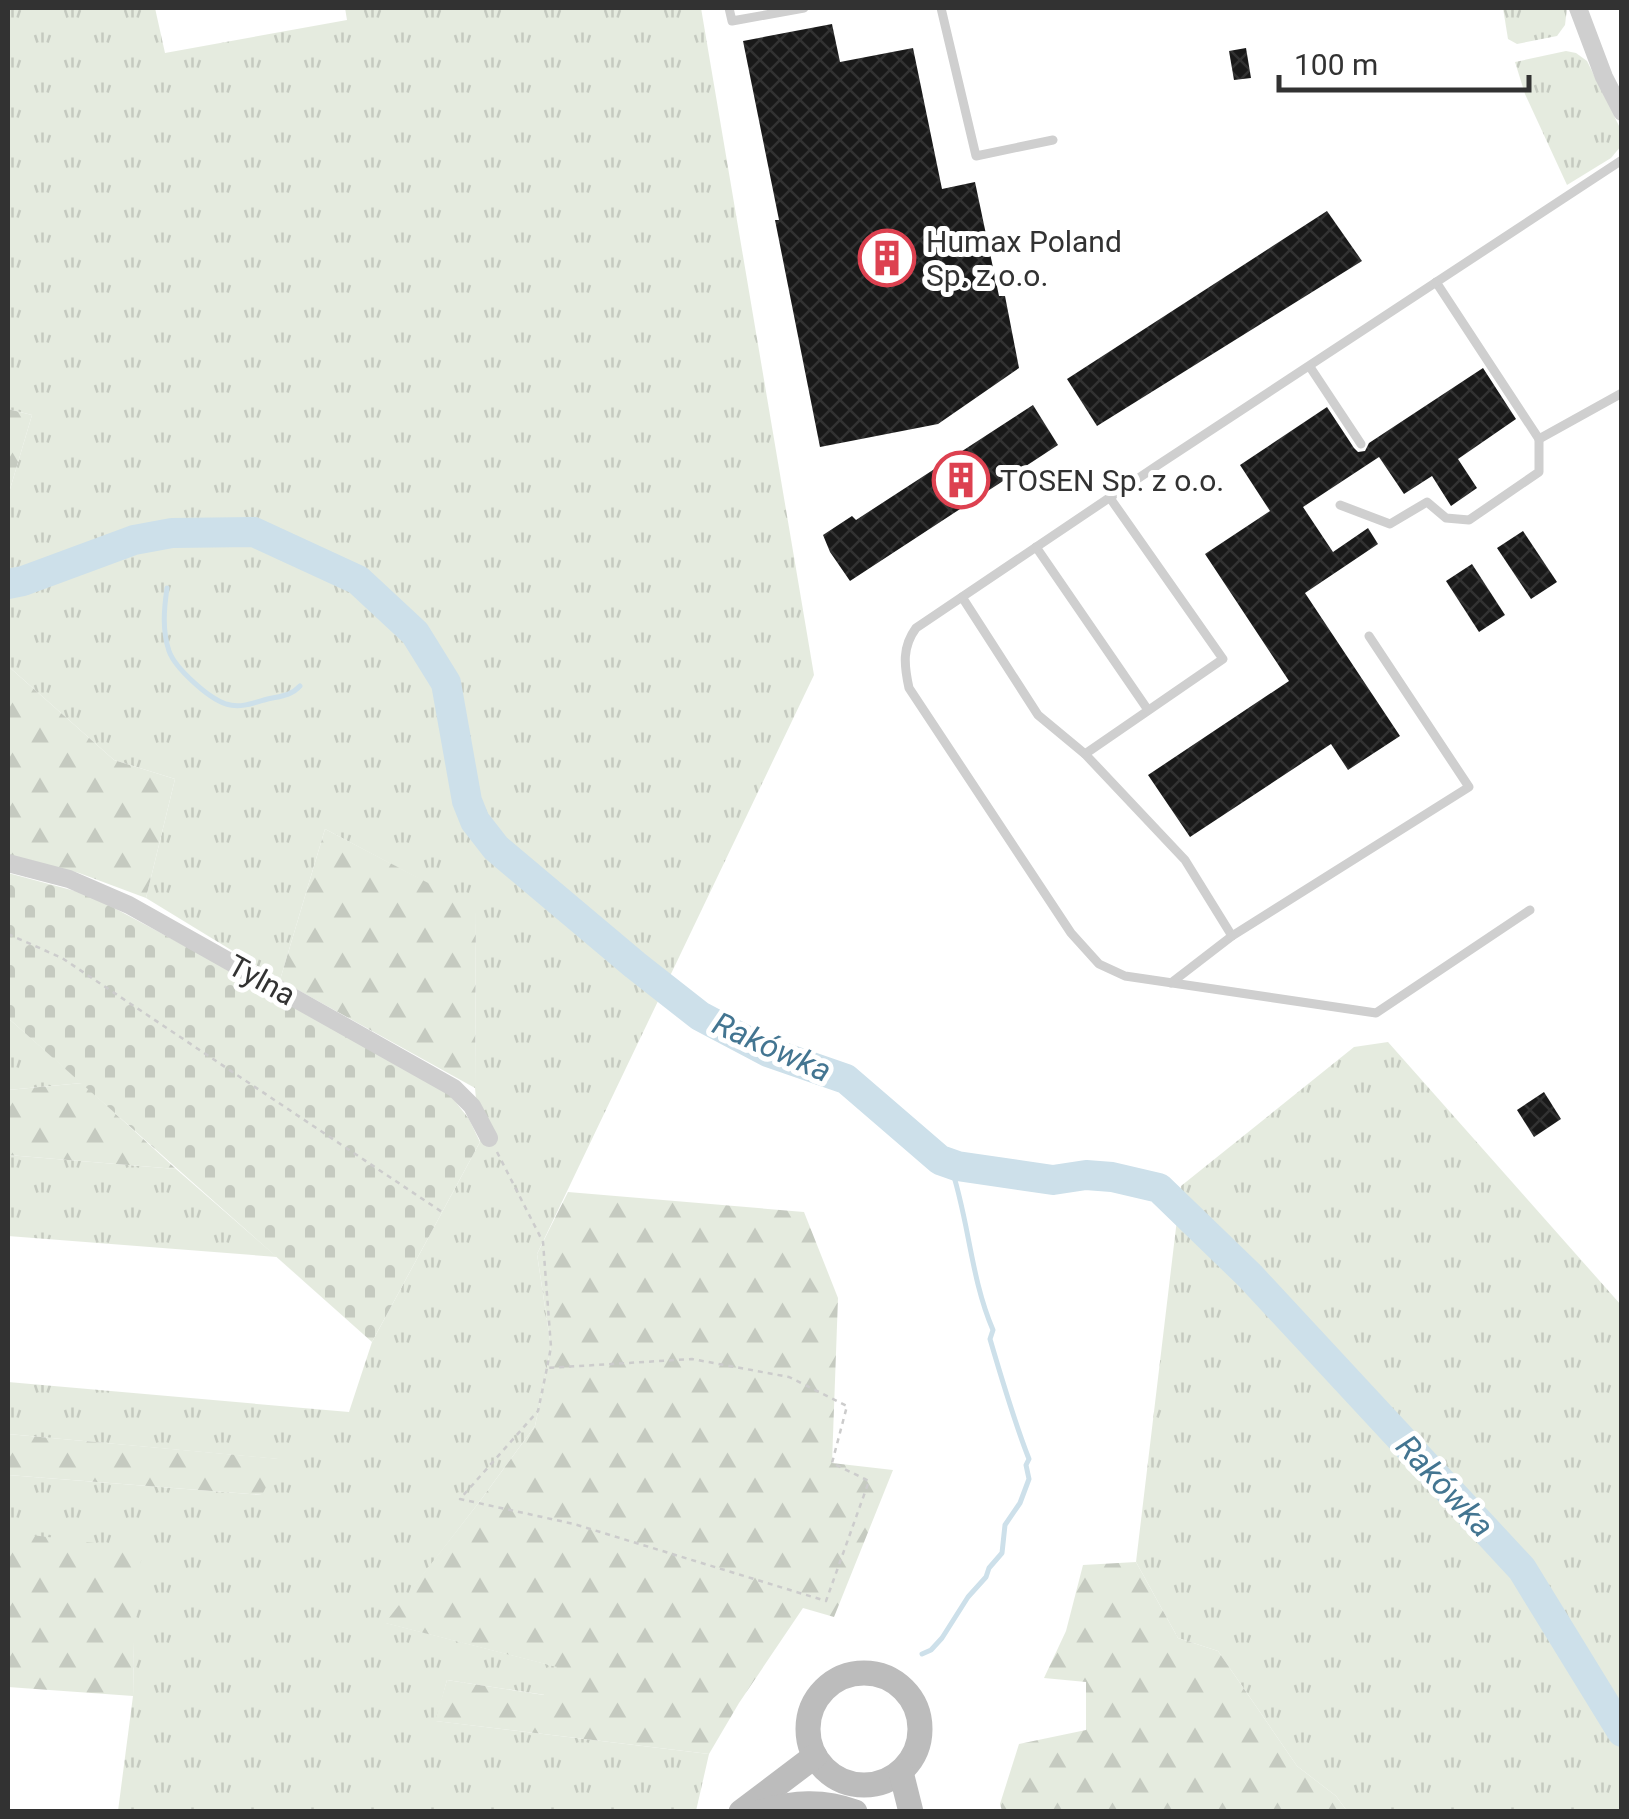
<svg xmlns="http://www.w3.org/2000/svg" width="1629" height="1819" font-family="Roboto,sans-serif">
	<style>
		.grass { fill: url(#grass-tufts) }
		.forest { fill: url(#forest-firs) }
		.cemetery { fill: url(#cemetery-stones) }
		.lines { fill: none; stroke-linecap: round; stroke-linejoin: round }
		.stream { stroke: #cde0ea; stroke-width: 5 }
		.river { stroke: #cde0ea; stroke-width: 30 }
		.building { fill: url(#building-cross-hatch) }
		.path { stroke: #ccc; stroke-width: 2.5; stroke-dasharray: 5 5; stroke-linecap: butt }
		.service { stroke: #cfcfcf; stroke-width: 9 }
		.minor { stroke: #cfcfcf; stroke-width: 18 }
		.secondary { stroke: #bcbcbc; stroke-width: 25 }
		.labels { text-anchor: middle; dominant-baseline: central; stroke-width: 10; stroke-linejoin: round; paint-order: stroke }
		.poi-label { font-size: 30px; fill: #323232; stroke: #fff; text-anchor: start }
		.street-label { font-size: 30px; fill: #323232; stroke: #fff }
		.water-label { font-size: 32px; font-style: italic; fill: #437591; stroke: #fff }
	</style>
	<defs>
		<pattern id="grass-tufts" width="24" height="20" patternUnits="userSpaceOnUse" patternTransform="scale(2.5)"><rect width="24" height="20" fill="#e5ebdf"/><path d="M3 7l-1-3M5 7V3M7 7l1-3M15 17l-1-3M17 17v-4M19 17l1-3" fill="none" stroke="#c5cac0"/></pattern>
		<pattern id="forest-firs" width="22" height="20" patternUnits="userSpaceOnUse" patternTransform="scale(2.5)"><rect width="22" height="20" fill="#e5ebdf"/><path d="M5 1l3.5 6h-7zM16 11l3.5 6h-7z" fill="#c5cac0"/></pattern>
		<pattern id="cemetery-stones" width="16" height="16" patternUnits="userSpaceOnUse" patternTransform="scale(2.5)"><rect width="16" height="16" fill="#e5ebdf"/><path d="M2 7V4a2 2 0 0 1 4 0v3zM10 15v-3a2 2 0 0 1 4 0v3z" fill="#c5cac0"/></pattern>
		<pattern id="building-cross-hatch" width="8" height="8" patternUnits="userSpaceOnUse" patternTransform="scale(2.5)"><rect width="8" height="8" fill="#191919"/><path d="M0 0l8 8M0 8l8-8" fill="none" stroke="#323232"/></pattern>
	</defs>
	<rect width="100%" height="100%" fill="#fff"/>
	<g class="grass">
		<path d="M8 8H155L165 53 347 20 345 8H701L814 675 537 1254 551 1347 535 1426 480 1501 386 1623 558 1667 545 1695 447 1680 436 1721 709 1754 696 1811H118L133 1696 134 1642 8 1532V1475L261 1495 278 1459 8 1434V1382L349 1412 372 1342 480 1142 475 1088 476 909 325 829 280 980 146 898 175 779 114 760 8 666V496L32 415 8 409Z"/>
		<path d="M1503 8H1567L1565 25 1557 36 1517 44 1508 39Z"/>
		<path d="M1566 51 1576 53 1587 61 1621 130V146L1611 158 1567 185 1525 94 1515 62Z"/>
		<path d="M8 1018 82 1083 8 1090Z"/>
		<path d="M1388 1042 1621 1305V1811H1347L1336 1796 1297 1766 1218 1651 1178 1638 1136 1562 1181 1186 1354 1047Z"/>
		<path d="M8 1155 176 1169 277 1257 8 1236Z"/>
	</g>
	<g class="forest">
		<path d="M8 409 32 415 8 496Z"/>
		<path d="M8 666 114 760 175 779 146 898 79 873 8 855Z"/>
		<path d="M325 829 476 908 475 1088 280 980Z"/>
		<path d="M82 1083 176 1169 8 1155V1090Z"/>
		<path d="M568 1192 804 1212 838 1298 832 1463 893 1470 834 1617 803 1608 739 1703 709 1754 435 1721 447 1680 544 1695 557 1667 385 1623 480 1501 535 1426 551 1347 537 1254Z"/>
		<path d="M8 1434 280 1459 262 1495 8 1475Z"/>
		<path d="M8 1532 142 1549 134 1642 133 1696 8 1687Z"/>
		<path d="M1136 1562 1178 1638 1218 1651 1297 1766 1336 1796 1347 1811H1002L1000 1804 1019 1744 1086 1730V1682L1044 1678 1066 1631 1083 1565Z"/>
	</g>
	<path class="cemetery" d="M8 873 90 895 252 982 447 1091 469 1119 480 1142 372 1342 8 1018Z"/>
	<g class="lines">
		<g class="stream">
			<path d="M167 588C164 609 162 630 169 651 175 668 208 698 226 704 239 708 251 704 264 700 278 696 290 697 300 686"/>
			<path d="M922 1654 931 1650 942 1638 968 1597 986 1577 989 1568 1002 1553 1005 1525 1020 1503 1029 1479 1026 1465 1029 1459C1014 1421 1002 1380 990 1339L993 1330C970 1277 969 1218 950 1164"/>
		</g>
		<path class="river" d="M8 584 23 581 134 540 172 533 254 532 358 580 415 633 446 683 467 801 475 821 496 848 635 965 700 1016 768 1052 846 1079 940 1160 957 1166 1053 1180 1086 1175 1112 1177 1159 1188 1250 1276 1522 1569 1622 1732"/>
	</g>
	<g class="building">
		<path d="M832 24 840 62 913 48 942 189 975 182 999 296H1005L1019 368 938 424 820 447 775 220H779L743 41Z"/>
		<path d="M1246 48 1251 78 1234 80 1229 51Z"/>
		<path d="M1327 211 1362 261 1097 426 1067 379Z"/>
		<path d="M1483 368 1516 419 1458 459 1477 488 1451 506 1432 476 1404 494 1379 457 1303 507 1333 552 1368 528 1378 544 1305 593 1400 736 1348 770 1331 744 1190 837 1148 775 1289 681 1205 554 1270 511 1240 465 1327 407 1354 448 1358 452 1365 451 1369 443Z"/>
		<path d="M1033 405 1058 445 850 581 830 552 823 535 852 516 856 520Z"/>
		<path d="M1523 531 1557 582 1531 599 1497 548Z"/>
		<path d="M1472 564 1505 615 1479 632 1446 581Z"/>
		<path d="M1544 1092 1561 1119 1534 1137 1517 1110Z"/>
	</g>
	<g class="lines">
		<g class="path">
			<path d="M8 934 62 958 442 1212"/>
			<path d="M497 1152 543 1242 551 1347 547 1368 692 1359 789 1377 847 1406 832 1463 869 1481 826 1601 574 1524 460 1499 538 1411 547 1368"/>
		</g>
		<g class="service">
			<path d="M729 8 732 21 804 8"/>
			<path d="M941 8 976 156 1053 140"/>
			<path d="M1436 282 1539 439 1622 393"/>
			<path d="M1310 367 1361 444"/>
			<path d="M1340 505 1390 524 1427 502 1446 518 1469 520 1539 472V439"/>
			<path d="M1036 547 1148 710"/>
			<path d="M962 597 1038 715 1085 754 1223 659 1110 498"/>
			<path d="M1085 754 1185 860 1232 936 1171 983"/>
			<path d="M1530 910 1376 1013 1125 976 1099 964 1071 933 909 688C904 665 902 647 916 628L1158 465 1622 160"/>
			<path d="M1232 936 1469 787 1369 636"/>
		</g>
		<g class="minor">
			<path d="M1578 8 1604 77 1622 112"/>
			<path d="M8 863 69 879 129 905 454 1088 472 1106 489 1138"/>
		</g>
		<g class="secondary">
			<circle cx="864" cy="1729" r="56"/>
			<path d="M901 1772 911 1812"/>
			<path d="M741 1812 815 1756"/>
			<path d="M761 1812C793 1802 823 1800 855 1812"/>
		</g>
	</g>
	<defs>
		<g id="building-ring" transform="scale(2.875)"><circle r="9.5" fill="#fff" stroke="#dd4150" stroke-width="1.5"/><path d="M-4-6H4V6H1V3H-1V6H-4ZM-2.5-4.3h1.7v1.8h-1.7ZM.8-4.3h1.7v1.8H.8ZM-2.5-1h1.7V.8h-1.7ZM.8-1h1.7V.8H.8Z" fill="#dd4150"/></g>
	</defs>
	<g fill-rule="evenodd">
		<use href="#building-ring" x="887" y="258"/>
		<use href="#building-ring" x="961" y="480"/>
	</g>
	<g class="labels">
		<g class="poi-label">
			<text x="926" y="241">Humax Poland<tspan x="926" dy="34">Sp. z o.o.</tspan></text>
			<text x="1000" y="480">TOSEN Sp. z o.o.</text>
		</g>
		<g class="street-label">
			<text transform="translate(262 980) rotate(29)">Tylna</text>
		</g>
		<g class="water-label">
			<text transform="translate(772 1047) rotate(24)">Rakówka</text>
			<text transform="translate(1445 1486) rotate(47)">Rakówka</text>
		</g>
	</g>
	<rect width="1629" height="1819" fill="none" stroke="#323232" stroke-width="20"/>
	<path d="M1279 75v15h250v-15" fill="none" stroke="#323232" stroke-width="5"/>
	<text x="1294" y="75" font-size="30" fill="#323232" stroke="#ffffff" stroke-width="8" paint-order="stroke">100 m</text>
</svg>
